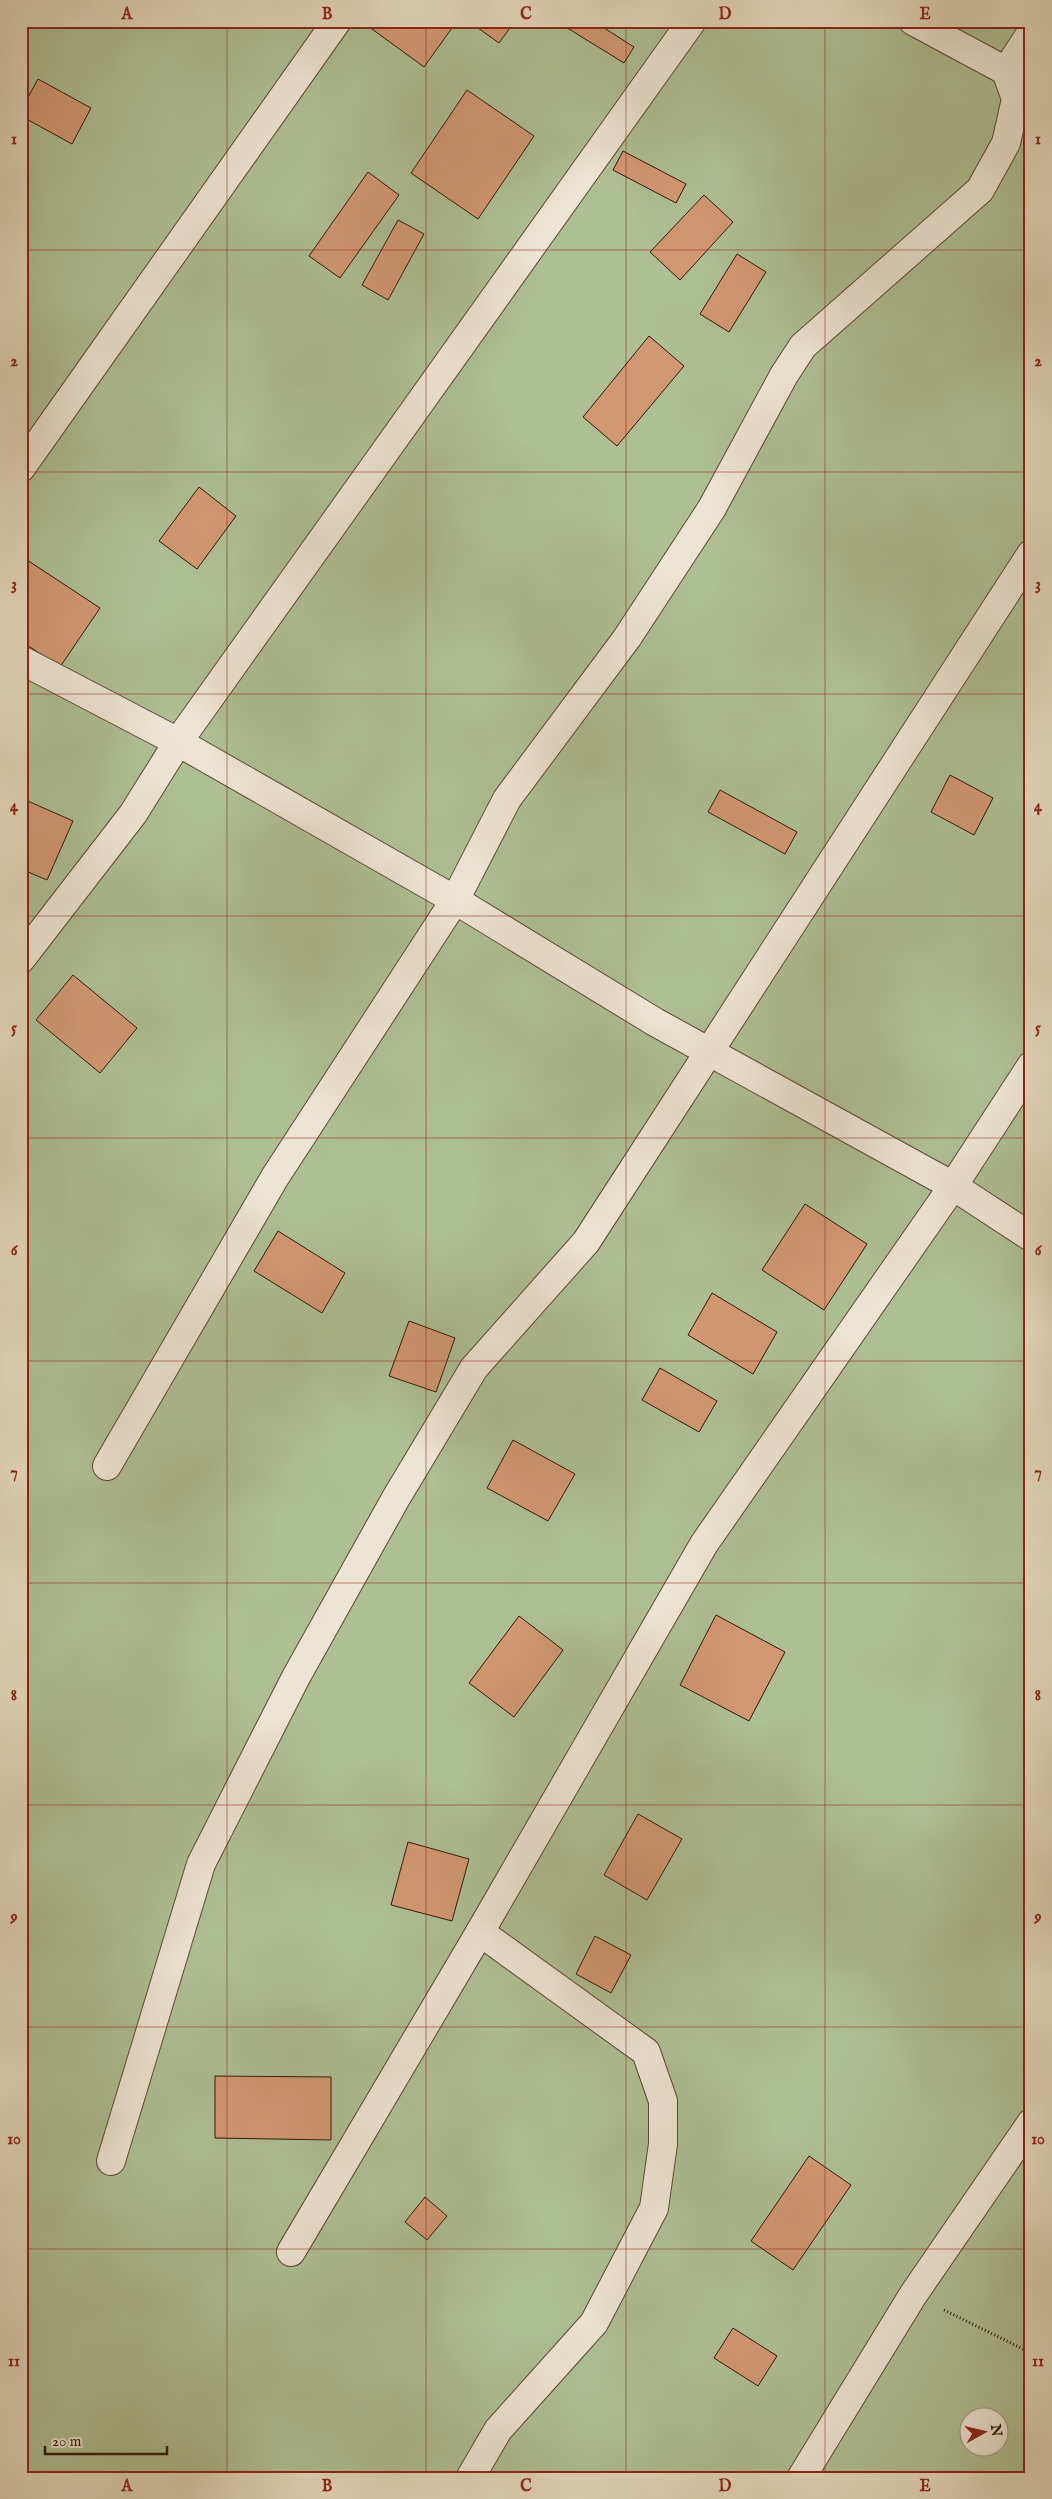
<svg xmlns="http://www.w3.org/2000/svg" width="1052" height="2499" font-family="'IM FELL English',serif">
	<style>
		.green { fill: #aebf94; stroke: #6f6a4e; fill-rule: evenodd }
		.building { fill: #d29872; stroke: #301607 }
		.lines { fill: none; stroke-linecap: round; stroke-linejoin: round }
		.minor-casing { stroke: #5d4634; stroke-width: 30 }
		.path { stroke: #301607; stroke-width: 3; stroke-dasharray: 1 2.5; stroke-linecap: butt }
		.minor { stroke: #ede5d3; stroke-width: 28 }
		.grid { fill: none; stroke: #8f2418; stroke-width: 1; stroke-opacity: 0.55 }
		.neatline { fill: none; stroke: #8f2418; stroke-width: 2 }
		.grid-label { font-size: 16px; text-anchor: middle; font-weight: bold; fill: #8f2418 }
	</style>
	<rect width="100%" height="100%" fill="#e3d7bb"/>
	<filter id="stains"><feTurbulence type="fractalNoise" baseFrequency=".004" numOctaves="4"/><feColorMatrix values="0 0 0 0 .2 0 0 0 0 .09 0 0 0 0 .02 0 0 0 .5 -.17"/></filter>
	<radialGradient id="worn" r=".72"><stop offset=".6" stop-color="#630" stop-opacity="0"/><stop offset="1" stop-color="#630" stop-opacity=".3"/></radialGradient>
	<path class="green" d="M21 21H1031V2478H21ZM970 2416H1000V2446H970Z"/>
	<g class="building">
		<path d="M361 21H457L424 67Z"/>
		<path d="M483 21H515L499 43 478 28Z"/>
		<path d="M556 21H593L634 47 624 63Z"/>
		<path d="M38 79 91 108 72 144 21 116V110Z"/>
		<path d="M467 90 534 136 478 219 411 173Z"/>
		<path d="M623 151 686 184 676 203 613 170Z"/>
		<path d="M368 172 399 195 340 278 309 256Z"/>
		<path d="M704 195 733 222 680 280 650 252Z"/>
		<path d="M398 220 424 234 388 300 362 285Z"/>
		<path d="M737 254 766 272 729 332 700 314Z"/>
		<path d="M649 336 684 366 617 446 583 417Z"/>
		<path d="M199 487 236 516 197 569 159 541Z"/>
		<path d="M21 556 100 608 60 667 21 641Z"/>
		<path d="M950 775 993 798 974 835 931 812Z"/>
		<path d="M720 790 797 832 785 854 708 812Z"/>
		<path d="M21 798 73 821 47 880 21 869Z"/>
		<path d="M73 975 137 1028 100 1073 36 1020Z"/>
		<path d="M805 1204 867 1244 824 1310 762 1270Z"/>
		<path d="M278 1231 345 1273 322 1313 254 1271Z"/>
		<path d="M712 1293 777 1332 753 1374 688 1335Z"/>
		<path d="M409 1321 455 1338 436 1392 389 1376Z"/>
		<path d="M660 1368 717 1401 699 1432 642 1400Z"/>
		<path d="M513 1440 575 1474 548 1521 487 1488Z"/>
		<path d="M716 1615 785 1652 749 1721 680 1685Z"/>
		<path d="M519 1616 563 1650 514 1717 469 1683Z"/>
		<path d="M638 1814 682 1839 647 1900 604 1875Z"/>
		<path d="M408 1842 469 1859 452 1921 391 1905Z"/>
		<path d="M595 1936 631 1955 611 1993 576 1974Z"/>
		<path d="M215 2076 331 2077V2140L215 2138Z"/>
		<path d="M809 2156 851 2185 793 2270 751 2241Z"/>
		<path d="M425 2197 447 2216 427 2240 405 2222Z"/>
		<path d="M733 2328 777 2356 758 2386 714 2358Z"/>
	</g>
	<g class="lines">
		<g class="minor-casing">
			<g id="minor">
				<path d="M913 21 1006 71 1016 85"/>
				<path d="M21 468 337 21"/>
				<path d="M21 660 178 742 455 900 655 1022 953 1186 1031 1237"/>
				<path d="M21 959 133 814 178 742 692 21"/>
				<path d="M107 1466 275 1177 455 900 507 799 627 638 712 508 784 375 803 346 980 190 1006 143 1016 99 1006 71 1031 33"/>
				<path d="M111 2161 201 1864 296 1677 396 1498 474 1368 586 1242 1031 554"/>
				<path d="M291 2252 480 1932 704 1544 953 1186 1031 1066"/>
				<path d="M470 2478 498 2430 594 2323 654 2208 663 2144V2101L646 2052 480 1932"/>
				<path d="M801 2478 913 2295 1031 2123"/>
			</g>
		</g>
		<path class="path" d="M944 2310 1031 2353"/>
		<use href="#minor" class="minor"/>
	</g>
	<path class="grid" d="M227 21V2478M426 21V2478M626 21V2478M825 21V2478M21 250H1031M21 472H1031M21 694H1031M21 916H1031M21 1138H1031M21 1361H1031M21 1583H1031M21 1805H1031M21 2027H1031M21 2249H1031"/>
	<rect width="1052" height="2499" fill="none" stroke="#e3d7bb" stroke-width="55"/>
	<g transform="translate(984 2432) rotate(82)"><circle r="24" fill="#ede5d3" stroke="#a19281"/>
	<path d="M0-4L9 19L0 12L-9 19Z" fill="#8f2418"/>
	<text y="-8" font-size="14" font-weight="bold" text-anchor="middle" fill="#301607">N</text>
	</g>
	<path d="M45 2446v8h122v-8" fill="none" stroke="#301607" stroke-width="2.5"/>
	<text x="52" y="2446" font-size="15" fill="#301607" stroke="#ede5d3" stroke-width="4" paint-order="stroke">20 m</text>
	<rect x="28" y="28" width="996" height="2444" class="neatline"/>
	<g class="grid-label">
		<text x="127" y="19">A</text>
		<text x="327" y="19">B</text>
		<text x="526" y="19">C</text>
		<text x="725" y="19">D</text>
		<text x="925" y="19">E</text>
		<text x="14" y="144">1</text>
		<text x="1038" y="144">1</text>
		<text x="14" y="366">2</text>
		<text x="1038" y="366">2</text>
		<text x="14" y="589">3</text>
		<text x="1038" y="589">3</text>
		<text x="14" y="811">4</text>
		<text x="1038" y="811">4</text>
		<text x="14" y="1033">5</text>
		<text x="1038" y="1033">5</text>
		<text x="14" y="1255">6</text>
		<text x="1038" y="1255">6</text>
		<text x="14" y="1477">7</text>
		<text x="1038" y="1477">7</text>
		<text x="14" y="1700">8</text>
		<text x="1038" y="1700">8</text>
		<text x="14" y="1922">9</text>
		<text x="1038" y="1922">9</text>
		<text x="14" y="2144">10</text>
		<text x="1038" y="2144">10</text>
		<text x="14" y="2366">11</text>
		<text x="1038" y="2366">11</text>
		<text x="127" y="2491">A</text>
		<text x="327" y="2491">B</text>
		<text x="526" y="2491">C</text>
		<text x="725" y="2491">D</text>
		<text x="925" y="2491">E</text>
	</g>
	<rect width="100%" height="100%" filter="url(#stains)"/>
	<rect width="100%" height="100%" fill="url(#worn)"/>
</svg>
